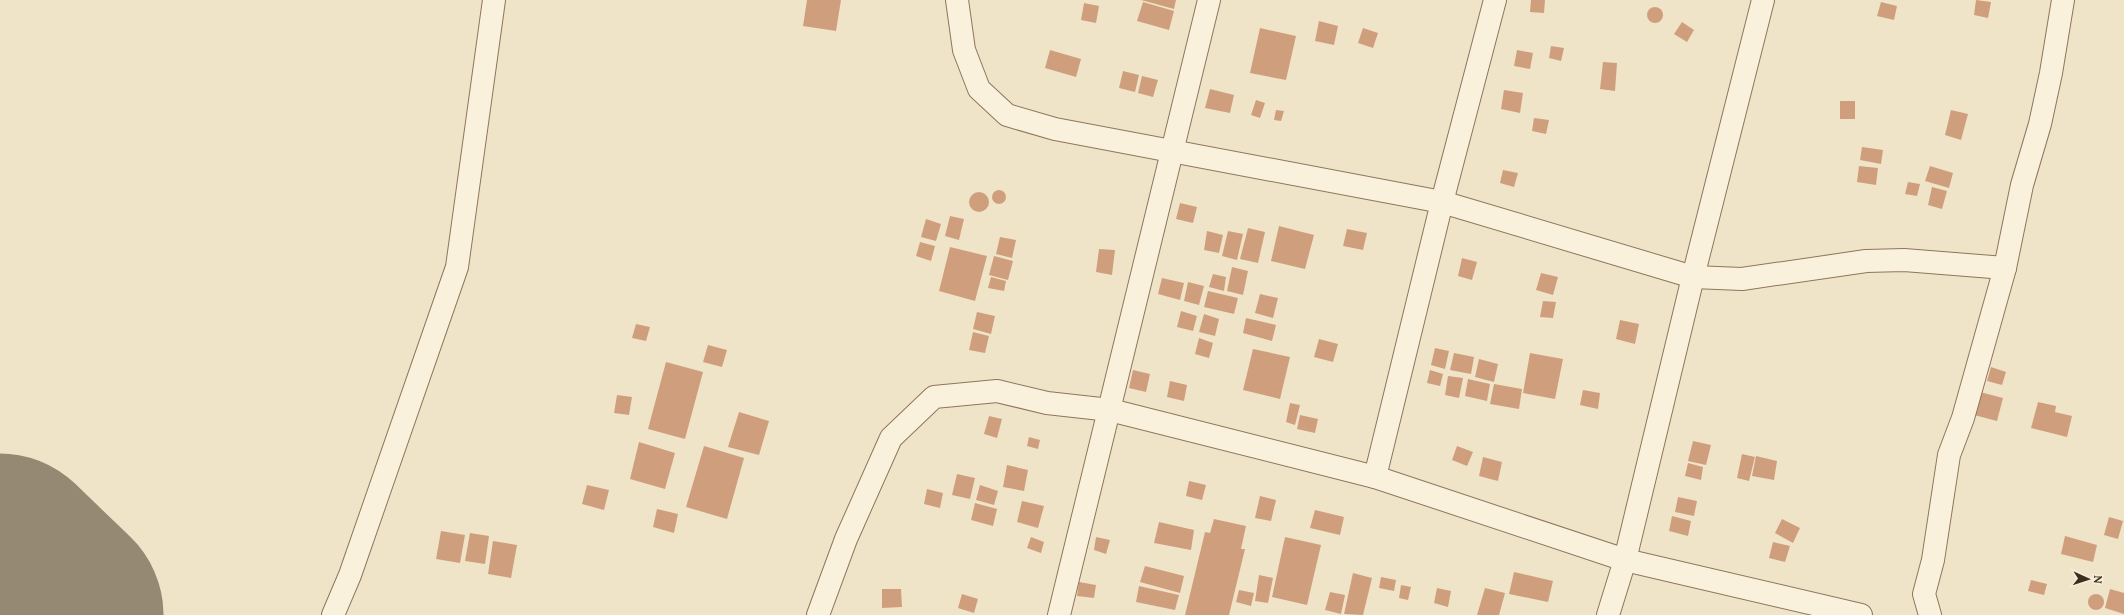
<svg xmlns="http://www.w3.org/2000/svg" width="2124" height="615" font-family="Lora,serif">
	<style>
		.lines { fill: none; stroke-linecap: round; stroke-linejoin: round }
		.runway { stroke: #968974; stroke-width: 217 }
		.building { fill: #cf9f7d }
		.minor-casing { stroke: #8d765c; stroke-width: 24 }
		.minor { stroke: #faf1dc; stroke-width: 22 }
	</style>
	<rect width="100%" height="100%" fill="#f0e4c8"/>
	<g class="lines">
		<path class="runway" d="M0 562 55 615"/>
	</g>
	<g class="building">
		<path d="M807 0H841L836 31 803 26Z"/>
		<path d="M1141 0H1176L1174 9Z"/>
		<path d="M1531 0H1545L1544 13 1530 12Z"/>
		<path d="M1976 0 1991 2 1988 18 1974 15Z"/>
		<path d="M1143 2 1174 11 1169 30 1137 21Z"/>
		<path d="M1881 2 1897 6 1894 20 1877 16Z"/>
		<path d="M1084 3 1099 6 1096 23 1081 20Z"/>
		<circle cx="1655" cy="15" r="8"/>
		<path d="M1319 21 1338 26 1334 45 1315 41Z"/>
		<path d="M1682 22 1694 30 1687 42 1674 34Z"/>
		<path d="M1260 28 1296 36 1286 80 1250 73Z"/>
		<path d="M1363 28 1378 33 1373 48 1358 43Z"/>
		<path d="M1551 46 1564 48 1561 61 1549 58Z"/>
		<path d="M1050 50 1081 59 1076 77 1045 68Z"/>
		<path d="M1517 50 1533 53 1530 69 1514 66Z"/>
		<path d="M1603 62 1617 63 1615 91 1600 89Z"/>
		<path d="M1123 71 1139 75 1135 92 1119 88Z"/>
		<path d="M1142 76 1158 80 1153 97 1138 93Z"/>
		<path d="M1210 89 1234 95 1230 113 1205 108Z"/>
		<path d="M1504 90 1523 93 1520 113 1501 109Z"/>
		<path d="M1256 100 1265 103 1260 118 1251 115Z"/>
		<rect x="1840" y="101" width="15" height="18"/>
		<path d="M1276 110 1284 111 1281 121 1274 120Z"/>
		<path d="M1951 110 1968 114 1961 140 1945 135Z"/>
		<path d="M1534 118 1549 120 1546 134 1532 131Z"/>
		<path d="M1862 147 1883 150 1881 164 1860 160Z"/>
		<path d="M1859 166 1878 168 1876 185 1857 182Z"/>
		<path d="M1930 166 1953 173 1949 188 1925 181Z"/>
		<path d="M1503 170 1518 173 1514 187 1500 183Z"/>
		<path d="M1908 182 1920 184 1917 196 1905 194Z"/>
		<path d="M1932 187 1947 191 1942 209 1928 205Z"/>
		<circle cx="999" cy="197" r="7"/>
		<circle cx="979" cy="202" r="10"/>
		<path d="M1180 203 1197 207 1193 223 1176 219Z"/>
		<path d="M950 216 964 219 959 240 945 236Z"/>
		<path d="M926 219 941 224 936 241 921 237Z"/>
		<path d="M1279 226 1314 235 1305 269 1271 261Z"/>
		<path d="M1248 228 1265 232 1258 263 1240 259Z"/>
		<path d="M1347 229 1367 233 1363 250 1343 246Z"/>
		<path d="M1207 231 1223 235 1219 253 1204 250Z"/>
		<path d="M1228 231 1243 234 1237 260 1222 256Z"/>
		<path d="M1000 237 1016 240 1012 258 996 254Z"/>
		<path d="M920 242 935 246 931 261 916 256Z"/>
		<path d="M950 247 987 256 975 301 939 291Z"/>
		<path d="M1099 249 1115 250 1112 275 1096 272Z"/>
		<path d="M994 256 1013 261 1008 280 989 275Z"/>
		<path d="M1462 258 1477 262 1472 280 1458 276Z"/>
		<path d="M1232 267 1248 271 1243 295 1227 291Z"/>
		<path d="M1541 273 1558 277 1553 295 1536 290Z"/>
		<path d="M1213 274 1226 277 1224 291 1209 287Z"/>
		<path d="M991 277 1006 281 1004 291 988 288Z"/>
		<path d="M1162 278 1184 283 1180 300 1158 294Z"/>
		<path d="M1188 282 1204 286 1199 305 1184 301Z"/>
		<path d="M1208 291 1238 298 1234 314 1204 307Z"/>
		<path d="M1260 294 1278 298 1273 318 1255 313Z"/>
		<path d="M1543 301 1556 302 1553 318 1540 317Z"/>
		<path d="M1181 311 1197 316 1193 331 1177 327Z"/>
		<path d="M977 312 995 316 991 334 973 329Z"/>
		<path d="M1204 314 1219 319 1215 336 1199 332Z"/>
		<path d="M1246 318 1276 325 1272 341 1243 333Z"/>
		<path d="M1620 320 1639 324 1635 344 1616 339Z"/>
		<path d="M636 324 650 327 646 341 632 338Z"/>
		<path d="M973 332 989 336 985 353 969 350Z"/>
		<path d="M1199 338 1213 343 1209 358 1195 354Z"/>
		<path d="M1319 339 1338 344 1333 362 1314 357Z"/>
		<path d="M708 345 727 350 722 367 703 362Z"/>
		<path d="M1435 348 1449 351 1445 369 1431 365Z"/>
		<path d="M1253 349 1290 357 1280 399 1243 390Z"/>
		<path d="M1454 353 1474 357 1471 374 1450 370Z"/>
		<path d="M1530 353 1563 359 1555 399 1523 393Z"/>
		<path d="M1479 359 1498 364 1494 382 1475 377Z"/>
		<path d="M666 362 703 372 685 439 648 429Z"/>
		<path d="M1991 367 2006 372 2002 385 1987 381Z"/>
		<path d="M1133 370 1150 374 1146 392 1129 388Z"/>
		<path d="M1430 370 1443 374 1440 386 1427 383Z"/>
		<path d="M1448 376 1463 378 1459 398 1445 395Z"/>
		<path d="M1468 379 1490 384 1487 401 1465 396Z"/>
		<path d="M1170 381 1187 385 1184 401 1167 397Z"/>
		<path d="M1494 384 1522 389 1519 409 1490 404Z"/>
		<path d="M1583 390 1600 393 1598 409 1580 405Z"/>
		<path d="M1980 392 2003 398 1997 421 1974 415Z"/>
		<path d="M617 395 632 397 629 415 614 413Z"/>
		<path d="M2038 402 2056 406 2055 412 2072 416 2067 437 2031 428Z"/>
		<path d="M1290 403 1300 405 1295 425 1286 422Z"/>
		<path d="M739 412 769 421 759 455 728 447Z"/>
		<path d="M1300 415 1318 419 1315 433 1297 429Z"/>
		<path d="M989 416 1002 419 997 438 984 434Z"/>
		<path d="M1029 437 1040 440 1038 449 1027 446Z"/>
		<path d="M1693 441 1711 445 1706 465 1688 461Z"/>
		<path d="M639 442 675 453 665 489 630 479Z"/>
		<path d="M704 446 744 458 727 519 686 507Z"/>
		<path d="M1457 446 1473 452 1467 466 1452 460Z"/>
		<path d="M1742 454 1755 457 1749 481 1737 478Z"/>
		<path d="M1756 456 1777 461 1774 480 1752 476Z"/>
		<path d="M1483 457 1502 462 1498 481 1479 476Z"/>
		<path d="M1688 463 1703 467 1701 480 1685 476Z"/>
		<path d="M1007 465 1028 470 1024 491 1003 487Z"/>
		<path d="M957 474 975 478 970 499 952 495Z"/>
		<path d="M1189 481 1206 485 1202 500 1186 496Z"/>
		<path d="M587 485 609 490 604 510 582 504Z"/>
		<path d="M980 485 998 491 994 505 976 500Z"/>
		<path d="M927 489 943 493 940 508 924 504Z"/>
		<path d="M1260 496 1276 500 1271 521 1255 518Z"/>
		<path d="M1678 497 1697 501 1694 516 1675 512Z"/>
		<path d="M1022 501 1044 506 1038 528 1017 522Z"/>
		<path d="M975 503 997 509 993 526 971 520Z"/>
		<path d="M657 509 678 514 674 533 653 527Z"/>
		<path d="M1315 510 1344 517 1340 535 1310 528Z"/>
		<path d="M1672 516 1691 521 1688 536 1669 531Z"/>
		<path d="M2109 517 2123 521 2118 539 2104 535Z"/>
		<path d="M1214 519 1246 526 1241 549H1245L1229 615H1185L1205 532 1210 533Z"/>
		<path d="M1782 519 1800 528 1793 543 1775 533Z"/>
		<path d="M1159 522 1194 530 1191 550 1154 543Z"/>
		<path d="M441 531 465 535 460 563 436 559Z"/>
		<path d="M470 533 489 536 485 564 465 561Z"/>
		<path d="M2065 536 2097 545 2093 562 2061 554Z"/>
		<path d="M1031 537 1044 542 1041 553 1027 548Z"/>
		<path d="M1096 537 1110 540 1106 554 1094 550Z"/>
		<path d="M1285 537 1321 545 1307 605 1272 597Z"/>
		<path d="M493 541 517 545 511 578 488 574Z"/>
		<path d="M1773 542 1790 546 1785 562 1769 558Z"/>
		<path d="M1145 566 1184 576 1180 593 1140 582Z"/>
		<path d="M1514 572 1553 581 1548 602 1509 594Z"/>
		<path d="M1353 573 1372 578 1363 615 1344 614Z"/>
		<path d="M1259 575 1273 578 1268 603 1255 601Z"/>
		<path d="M1381 577 1396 580 1394 591 1379 588Z"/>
		<path d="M2031 580 2047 584 2044 595 2028 591Z"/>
		<path d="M1079 582 1096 585 1094 598 1077 596Z"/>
		<path d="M1401 585 1411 587 1408 600 1399 598Z"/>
		<path d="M1139 586 1179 595 1175 610 1136 602Z"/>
		<path d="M1437 588 1451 591 1448 607 1434 603Z"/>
		<path d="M1485 588 1505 593 1499 615H1477Z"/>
		<path d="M882 589H901L902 607 882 608Z"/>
		<path d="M2110 589 2124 593V614L2105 608Z"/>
		<path d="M1239 590 1254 593 1251 606 1236 602Z"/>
		<path d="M1330 592 1345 595 1341 614 1325 610Z"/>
		<path d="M962 594 978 599 974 613 958 608Z"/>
		<circle cx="2096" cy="602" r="8"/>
	</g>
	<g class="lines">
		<g class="minor-casing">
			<g id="minor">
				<path d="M957 0 964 50 979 89 1007 115 1055 129 1442 202 1693 277 1742 279 1866 261 1904 260 2005 268"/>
				<path d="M1375 477 1442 202 1495 0"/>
				<path d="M333 615 350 575 457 267 494 0"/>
				<path d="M818 615 846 539 891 438 934 397 997 391 1047 403 1110 410 1375 477 1625 560 1861 615"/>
				<path d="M1059 615 1209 0"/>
				<path d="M1608 615 1625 560 1693 277 1763 0"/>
				<path d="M1930 615 1924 594 1933 560 1949 455 1963 418 2005 268 2022 185 2040 124 2051 73 2063 0"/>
			</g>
		</g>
		<use href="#minor" class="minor"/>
	</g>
	<g transform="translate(2088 579) rotate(93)" stroke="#f7eed8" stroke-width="3" paint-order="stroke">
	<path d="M0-3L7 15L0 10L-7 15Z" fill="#3d2e20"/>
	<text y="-6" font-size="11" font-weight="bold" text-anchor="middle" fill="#3d2e20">N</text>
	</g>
</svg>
